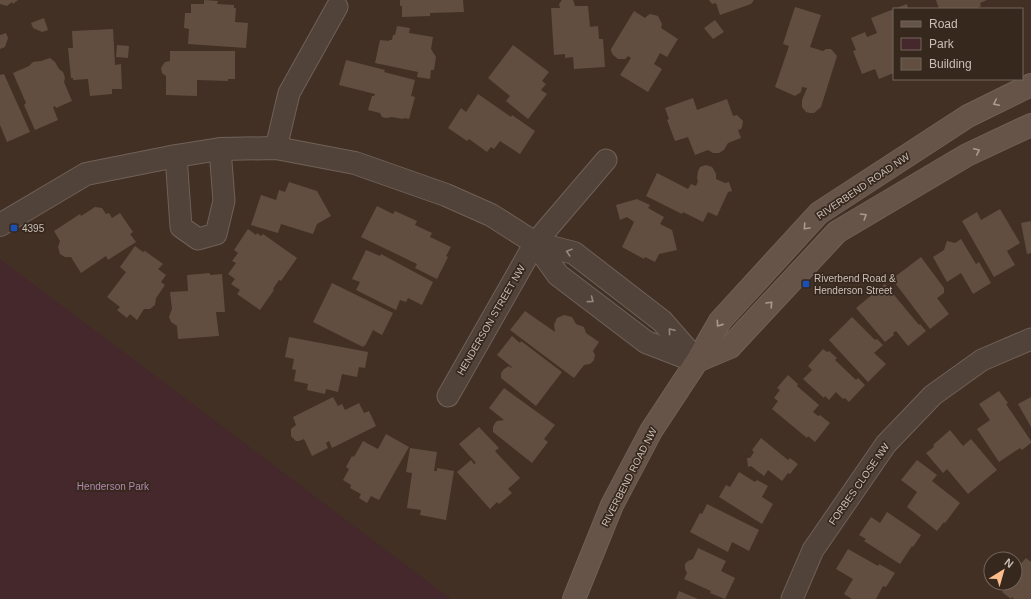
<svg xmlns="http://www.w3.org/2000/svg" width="1031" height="599" font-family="Arial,sans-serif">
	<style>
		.green { fill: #45282b }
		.building { fill: #614e41 }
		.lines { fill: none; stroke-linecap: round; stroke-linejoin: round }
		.minor-casing { stroke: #6f6157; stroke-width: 23 }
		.tertiary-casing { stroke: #6f6157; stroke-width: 24 }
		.secondary-casing { stroke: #6f6157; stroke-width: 24 }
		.minor { stroke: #514339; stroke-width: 21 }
		.tertiary { stroke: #514339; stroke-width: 22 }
		.secondary { stroke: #655447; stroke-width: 22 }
		.oneway { stroke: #a89a8f }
		.oneway2 { stroke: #95877e }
		.transit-dot { fill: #1a4fb4; stroke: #37281e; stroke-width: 1.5 }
		.labels { text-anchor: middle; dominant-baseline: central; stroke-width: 3.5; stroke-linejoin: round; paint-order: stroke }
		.street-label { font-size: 10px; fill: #ccbfb6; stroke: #37281e }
		.poi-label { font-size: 10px; fill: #ccbfb6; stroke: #37281e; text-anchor: start }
		.park-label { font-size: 10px; fill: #b189af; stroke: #37281e }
	</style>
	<rect width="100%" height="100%" fill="#423025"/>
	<path class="green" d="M0 259 451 599H0Z"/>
	<g class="building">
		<path d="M0 0H18L13 4 12 2 7 6 0 4Z"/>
		<path d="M204 0 218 1 217 4 234 5V8H236L235 22 248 23 246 48 188 44 189 29 184 28 185 13H191V4H204Z"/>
		<path d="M400 0H463L464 12 430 13V16L402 17V6H400Z"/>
		<path d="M562 0H573L575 6H588L590 27 598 26 599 39H603L605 67 574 69 573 57 565 58V54L554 55 551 8H560L559 4Z"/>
		<path d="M709 0H754L751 4 720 15 716 3 712 4Z"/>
		<path d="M936 0H987L980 3 981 6 975 9H939Z"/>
		<path d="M907 4 908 9H894Z"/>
		<path d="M795 7 821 15 810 47 823 51 826 49H831L837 56 821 107 814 113H810L806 112 802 107V100L807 88 802 87 801 92 795 96 775 87 789 46 783 44Z"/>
		<path d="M894 9V73L879 79 875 69 862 74 853 51 856 50 851 38 865 32 867 37 877 33 871 18Z"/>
		<path d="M634 11 645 18 647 16 650 14 658 16 662 24 661 28 678 39 667 57 660 53 654 64 662 69 648 92 620 75 631 58 628 56 625 59H618L613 55 611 51V49Z"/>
		<path d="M44 18 48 30 42 32 33 28 31 23Z"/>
		<path d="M715 20 724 32 713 39 704 28Z"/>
		<path d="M397 26 410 28 409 33 433 37 431 49 436 57 434 70H431L430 79 417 77 418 72 375 63 380 40 389 41V40H392L393 35H395Z"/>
		<path d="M113 29 115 65 121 64 122 89H112V94L90 96 88 79 73 80V78H71L68 48H73L72 31Z"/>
		<path d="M6 33 8 38 5 47 0 49V35Z"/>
		<path d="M117 45 129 46 128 58 116 57Z"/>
		<path d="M513 45 549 72 542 81 546 84 541 90 547 94 528 119 506 101 510 96 488 78Z"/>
		<path d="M170 51H235V79H228V81L197 80V96L166 95V76L162 73 161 68 165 62 170 61Z"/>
		<path d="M50 58 55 62 59 69 63 72 65 78 64 82 72 101 56 108 55 106 53 107 58 120 35 130 24 105 26 103 13 73 29 66 33 62 41 61Z"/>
		<path d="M346 60 385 70 384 72 415 80 411 96 415 97 409 119 404 118 403 119 392 117 386 118 382 117 380 113 368 110 372 96H374L375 94 339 85Z"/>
		<path d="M4 74 30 132 7 142 0 125V75Z"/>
		<path d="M478 94 511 117 512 115 535 131 520 154 500 141 494 149 491 147 487 152 469 139 467 141 448 128 461 108 466 112Z"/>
		<path d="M693 98 697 110 727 99 733 116 737 115 743 121 742 127 741 129 738 130 741 138 728 143 724 150 719 153H713L708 150 695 155 688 137 675 141 667 120 669 119 665 108Z"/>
		<path d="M706 165 712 167 714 170 716 174V179L725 183 729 182 732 191 728 192 717 216 708 212 703 222 683 212 682 214 646 196 657 173 688 189 691 184 696 186 698 181 697 178 698 171 700 167Z"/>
		<path d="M289 182 317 191 331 216 317 224 313 234 281 224 278 233 251 225 261 195 276 200 279 190 285 192Z"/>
		<path d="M637 199 650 205 648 208 664 217 660 224 672 230 677 250 659 254 655 262 645 257 644 259 622 247 634 222 627 217 620 220 616 205Z"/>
		<path d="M377 206 393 214 395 211 417 221 415 225 432 233 430 237 451 247 446 256 448 257 437 279 415 268 417 264 361 237Z"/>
		<path d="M95 207 102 208 106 214 109 213 112 218 120 213 133 232 130 234 136 242 108 260 106 256 81 273 71 257H65L60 254 58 247 60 241 54 231 80 214 81 216Z"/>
		<path d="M1000 209 1020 243 1007 251 1015 265 994 277 962 221 977 212 981 220Z"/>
		<path d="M1031 221V253L1027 254 1021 223Z"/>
		<path d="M248 229 256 235 257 233 261 236 263 234 297 258 281 281 279 280 273 289 274 290 260 310 237 294 240 290 231 284 235 279 228 274 236 263 232 261 238 253 234 250Z"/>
		<path d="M961 239 976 264 979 262 991 283 973 294 961 273 947 282 933 257 944 250 947 241 955 243Z"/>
		<path d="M135 246 143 252 145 251 163 264 158 269 166 275 161 282 165 285 156 298 155 305 150 309H144L137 320 130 314 127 318 117 310 120 307 107 297 126 272 120 267Z"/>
		<path d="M366 250 380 256 381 254 433 282 422 305 408 298 406 302 400 300 396 310 356 290 360 282 352 279Z"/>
		<path d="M921 257 944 288V293L937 298 949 314 930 329 892 279Z"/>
		<path d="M210 273V275L222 274 225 312H216L219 336 178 339 177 326 171 322 169 317 172 309 170 292 188 291 187 275Z"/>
		<path d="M332 283 393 313 382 335 373 330 365 346 364 345 363 347 313 322Z"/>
		<path d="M885 284 919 325 920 324 926 331 908 346 896 331 893 333 894 335 885 342 856 308Z"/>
		<path d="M525 311 555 332 554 325 557 318 564 315 572 317 576 324 584 327 586 333 599 342 593 351 595 355 594 360 590 364 584 365 574 378 510 330Z"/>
		<path d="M852 317 875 340 877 339 883 345 874 353 886 364 868 382 829 340Z"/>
		<path d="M512 336 520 343 521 341 562 372 536 406 501 378V373L504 369 509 366 511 368 512 367 497 355Z"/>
		<path d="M289 337 368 352 365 368 359 367 357 377 342 374 338 392 326 389 325 394 307 390 308 384 294 381 296 370 292 369 294 359 285 357Z"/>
		<path d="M823 349 827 352 829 351 837 358 835 360 856 380 858 378 865 385 849 402 845 398 843 399 836 392 829 400 825 396 824 398 803 379 812 370 808 366Z"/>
		<path d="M788 375 798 384 797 386 819 405 813 412 818 416 820 415 830 423 815 442 808 436 807 438 772 409 778 401 774 398 780 390 777 388Z"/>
		<path d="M504 388 555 425 544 439 548 442 532 463 493 432V427L495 423 497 421 504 420 489 408Z"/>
		<path d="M999 391 1008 403 1006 404 1031 441V443L1022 450 1020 448 999 462 977 429 990 420 979 404Z"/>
		<path d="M333 397 338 406 342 404 345 410 359 403 364 413 369 411 376 426 332 448 329 441 326 443 328 448 312 456 304 439 299 441H296L291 436V429L296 425 293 417Z"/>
		<path d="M1031 397V427L1018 404Z"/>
		<path d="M479 427 499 448 495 451 520 478 508 489 512 493 499 504 497 502 490 509 457 472 471 460 474 464 476 463 459 444Z"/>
		<path d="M950 430 963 446 971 439 997 470 968 494 947 469 943 473 926 453 934 447 933 445Z"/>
		<path d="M386 434 409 447 379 500 371 496 367 503 359 498 361 494 350 488 351 485 343 480 349 469 346 467 352 456 354 457 363 441 378 449Z"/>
		<path d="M761 438 788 460 790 458 798 464 790 474 788 473 782 481 768 470 764 476 751 466 748 467 747 458H750L754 452 752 450Z"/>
		<path d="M410 448 437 452 434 471H437V468L454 471 446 520 420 515 421 510 407 508 412 473 406 472Z"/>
		<path d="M917 460 937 475 932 481 960 503 945 523 944 522 937 531 907 507 917 492 901 480Z"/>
		<path d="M739 472 755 482 757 480 768 486 762 497 773 504 762 524 719 497 726 485 730 487Z"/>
		<path d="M707 504 759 530 749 551 732 542 728 552 690 532 700 513 702 514Z"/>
		<path d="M887 512 921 535 913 547 912 546 900 564 864 541 866 539 859 535 871 517 880 523Z"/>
		<path d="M698 548 726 561 721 571 735 578 725 599 710 593 711 591 684 579 687 573 685 569V564L688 561 693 559Z"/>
		<path d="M848 549 878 566 879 564 895 573 886 587 883 586 876 599H852L844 594 853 579 836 569Z"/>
		<path d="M1026 558 1031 562V599H1014L1012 597 1011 599 1002 592 1004 590 1000 587 1004 583H1015V570Z"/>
		<path d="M679 591 698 599H676Z"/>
	</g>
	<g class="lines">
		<g class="minor-casing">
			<g id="minor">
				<path d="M276 148 289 93 337 7"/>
				<path d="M176 156 181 227 198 239 216 234 224 201 220 149"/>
				<path d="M448 396 535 243 606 160"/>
				<path d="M792 599 813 550 886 444 933 395 982 360 1031 339"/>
			</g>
		</g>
		<g class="tertiary-casing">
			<g id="tertiary">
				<path d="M0 225 86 174 176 156 220 149 276 148 355 163 446 195 491 215 535 243 574 253 662 321 697 361"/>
				<path d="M535 243 558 275 646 342 695 361"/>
			</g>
		</g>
		<g class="secondary-casing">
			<g id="secondary">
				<path d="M697 361 730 347 837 232 967 155 1031 125"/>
				<path d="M574 599 612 505 651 431 697 361 720 321 819 213 968 116 1031 85"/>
			</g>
		</g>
		<use href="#minor" class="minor"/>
		<use href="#tertiary" class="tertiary"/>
		<use href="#secondary" class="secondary"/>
	</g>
	<defs><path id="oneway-chevron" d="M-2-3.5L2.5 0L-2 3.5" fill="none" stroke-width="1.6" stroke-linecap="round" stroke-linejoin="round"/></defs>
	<g class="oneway">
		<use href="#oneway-chevron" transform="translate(996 103) rotate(154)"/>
		<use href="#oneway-chevron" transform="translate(977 151) rotate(-25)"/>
		<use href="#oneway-chevron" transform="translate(864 216) rotate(-31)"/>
		<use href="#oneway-chevron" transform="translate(806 227) rotate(133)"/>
		<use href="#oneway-chevron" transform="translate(770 304) rotate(-47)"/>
		<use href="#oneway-chevron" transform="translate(719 324) rotate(125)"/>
	</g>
	<g class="oneway2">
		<use href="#oneway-chevron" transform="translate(569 252) rotate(-162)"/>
		<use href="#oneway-chevron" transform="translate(591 300) rotate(37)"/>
		<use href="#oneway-chevron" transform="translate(671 331) rotate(-130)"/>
	</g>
	<g class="transit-dot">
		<rect x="10" y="224" width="8" height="8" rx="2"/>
		<rect x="802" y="280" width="8" height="8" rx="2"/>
	</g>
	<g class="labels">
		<g class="street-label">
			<text transform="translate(863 186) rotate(-34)">RIVERBEND ROAD NW</text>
			<text transform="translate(491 320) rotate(-60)">HENDERSON STREET NW</text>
			<text transform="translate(629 477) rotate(-63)">RIVERBEND ROAD NW</text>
			<text transform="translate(859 484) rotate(-55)">FORBES CLOSE NW</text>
		</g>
		<g class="poi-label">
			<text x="22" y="228">4395</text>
			<text x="814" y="278">Riverbend Road &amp;<tspan x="814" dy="12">Henderson Street</tspan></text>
		</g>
		<g class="park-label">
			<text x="113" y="486">Henderson Park</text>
		</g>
	</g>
	<rect x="893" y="8" width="130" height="72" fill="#37281e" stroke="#73645b"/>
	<rect x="901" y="21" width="20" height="6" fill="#655447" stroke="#73645b"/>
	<text x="929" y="28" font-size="12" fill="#ccbfb6">Road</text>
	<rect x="901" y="38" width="20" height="12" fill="#45282b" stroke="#73645b"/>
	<text x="929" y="48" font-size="12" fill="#ccbfb6">Park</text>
	<rect x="901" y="58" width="20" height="12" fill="#614e41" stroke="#73645b"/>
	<text x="929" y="68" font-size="12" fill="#ccbfb6">Building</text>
	<g transform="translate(1003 571) rotate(37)"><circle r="19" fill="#37281e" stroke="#73645b"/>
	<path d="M0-3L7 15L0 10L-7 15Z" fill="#fcbc8b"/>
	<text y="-6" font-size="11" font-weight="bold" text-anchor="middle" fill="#ccbfb6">N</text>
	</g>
</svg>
